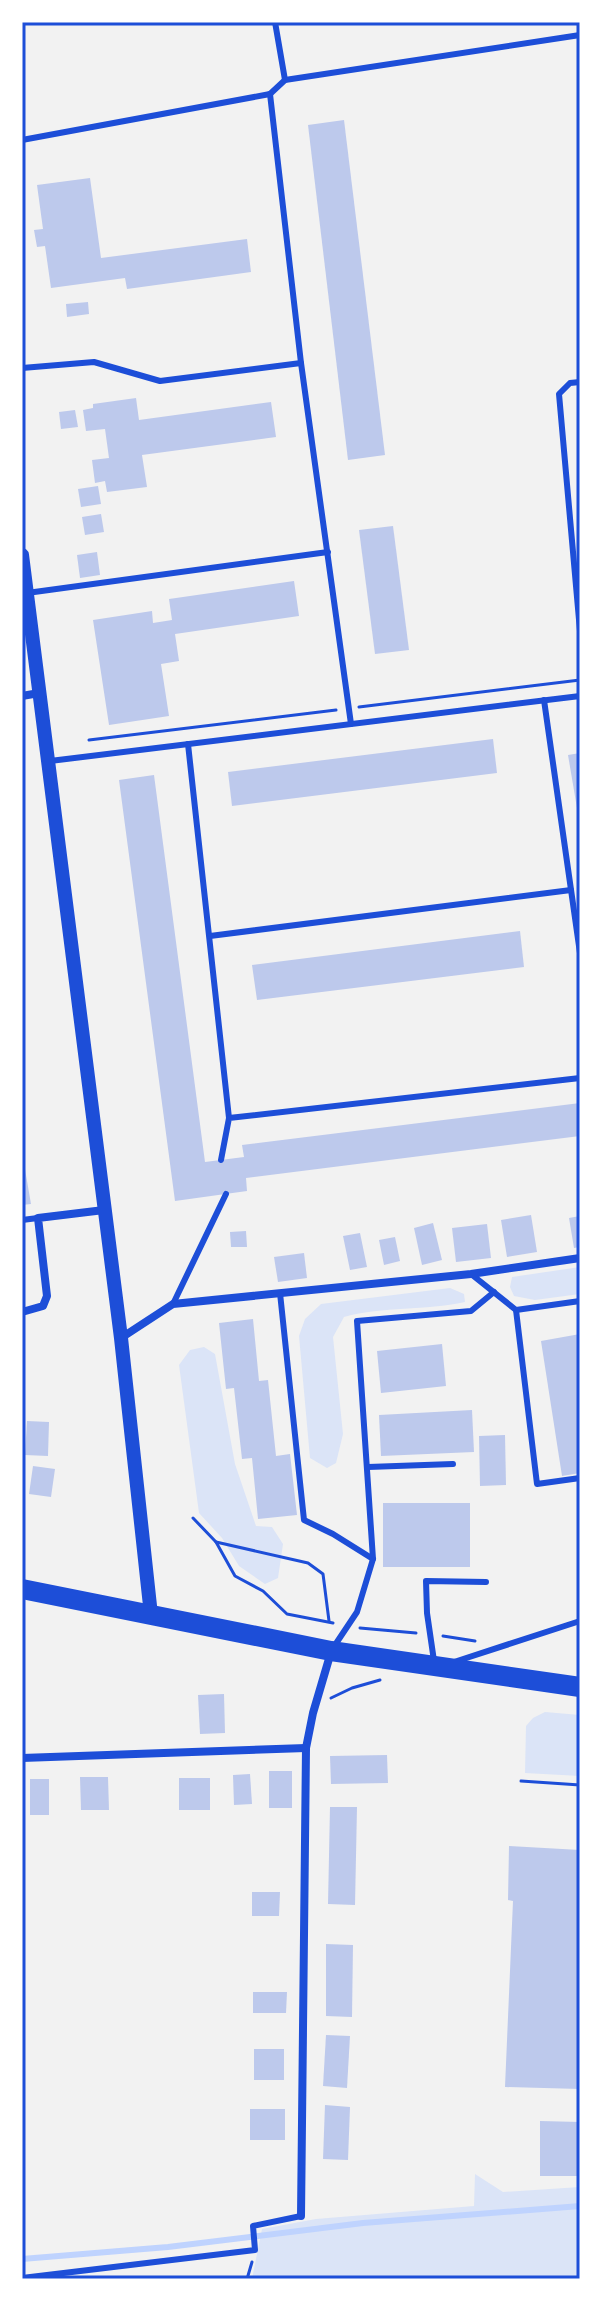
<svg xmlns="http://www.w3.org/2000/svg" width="602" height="2301" font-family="Ubuntu,sans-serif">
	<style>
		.green { fill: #dbe4f7 }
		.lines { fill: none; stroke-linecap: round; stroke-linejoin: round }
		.stream { stroke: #bfd3fe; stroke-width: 6 }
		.building { fill: #bdc9ec }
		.path { stroke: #1d4ed8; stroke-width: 3 }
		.service { stroke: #1d4ed8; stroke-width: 6 }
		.minor { stroke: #1d4ed8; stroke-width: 8 }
		.tertiary { stroke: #1d4ed8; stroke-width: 14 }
		.trunk { stroke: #1d4ed8; stroke-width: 20 }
		.neatline { fill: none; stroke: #1d4ed8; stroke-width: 3 }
	</style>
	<rect width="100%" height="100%" fill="#f2f2f2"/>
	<g class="green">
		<path d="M580 1267V1294L535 1300 514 1296 510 1287 512 1277Z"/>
		<path d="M450 1288 464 1294 465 1302C425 1311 384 1306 344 1317L333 1337 343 1434 336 1463 327 1468 310 1458 299 1336 305 1319 321 1304Z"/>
		<path d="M204 1347 215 1354 235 1464 256 1526 272 1527 283 1544 278 1578 265 1584 239 1566 222 1538 199 1513 179 1365 190 1350Z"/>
		<path d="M545 1712 580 1715V1776L525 1773 526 1726 533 1718Z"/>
		<path d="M475 2174 503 2192 580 2187V2279H252L262 2229 316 2219 474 2206Z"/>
	</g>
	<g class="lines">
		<path class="stream" d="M22 2259 168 2247 363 2223 580 2206"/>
	</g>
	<g class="building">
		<path d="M344 120 385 455 348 460 308 125Z"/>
		<path d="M90 178 101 258 247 239 251 272 127 289 125 278 51 288 45 246 37 247 34 230 43 229 37 185Z"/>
		<path d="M88 302 89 314 67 317 66 304Z"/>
		<path d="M136 398 139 420 271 402 276 437 142 455 147 487 107 492 105 481 95 483 92 460 109 458 105 429 86 431 83 410 93 408V404Z"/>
		<path d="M75 410 78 427 61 429 59 412Z"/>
		<path d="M98 486 101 504 81 507 78 489Z"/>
		<path d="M101 514 104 532 85 535 82 517Z"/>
		<path d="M393 526 409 650 375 654 359 530Z"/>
		<path d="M97 552 100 575 80 578 77 555Z"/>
		<path d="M294 581 299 616 175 634 179 661 161 664 169 716 109 725 93 620 152 611 153 623 172 620 169 599Z"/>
		<path d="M493 739 497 773 232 806 228 772Z"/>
		<path d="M580 753V814H578L568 755Z"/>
		<path d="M154 775 205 1162 244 1157 242 1145 580 1103V1136L246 1178 247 1191 175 1201 119 780Z"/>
		<path d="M520 931 524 967 257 1000 252 965Z"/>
		<path d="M22 1152 31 1204 22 1205Z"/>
		<path d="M531 1215 537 1252 507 1257 501 1220Z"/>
		<path d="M580 1216V1247L574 1248 569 1218Z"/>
		<path d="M433 1223 442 1260 422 1265 414 1228Z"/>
		<path d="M487 1224 491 1258 456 1262 452 1228Z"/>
		<path d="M246 1231 247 1247H231L230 1232Z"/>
		<path d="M360 1233 367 1267 350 1270 343 1236Z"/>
		<path d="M395 1237 400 1261 384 1265 379 1240Z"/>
		<path d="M304 1253 307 1278 278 1282 274 1257Z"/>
		<path d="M253 1319 259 1381 268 1380 276 1456 290 1454 297 1515 258 1519 252 1458 242 1459 234 1388 226 1389 219 1323Z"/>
		<path d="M580 1334V1473L562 1476 541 1341Z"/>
		<path d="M442 1344 446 1386 381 1393 377 1351Z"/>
		<path d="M472 1410 474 1452 381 1456 379 1415Z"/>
		<path d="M27 1421 49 1422 48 1456 25 1455Z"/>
		<path d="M505 1435 506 1485 480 1486 479 1436Z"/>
		<path d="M33 1466 55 1469 51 1497 29 1494Z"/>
		<rect x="383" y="1503" width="87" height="64"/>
		<path d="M224 1694 225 1733 200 1734 198 1695Z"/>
		<path d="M387 1755 388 1783 331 1784 330 1756Z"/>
		<rect x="269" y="1771" width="23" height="37"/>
		<path d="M250 1774 252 1804 234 1805 233 1775Z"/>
		<path d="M80 1777H108L109 1810H81Z"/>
		<rect x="179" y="1778" width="31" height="32"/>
		<rect x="30" y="1779" width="19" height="36"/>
		<path d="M330 1807H357L355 1905 328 1904Z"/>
		<path d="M509 1846 580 1850V2089L505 2087 513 1901 508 1900Z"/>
		<path d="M252 1892H280L279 1916H252Z"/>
		<path d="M326 1944 353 1945 352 2017 326 2016Z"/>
		<path d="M253 1992H287L286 2013H253Z"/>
		<path d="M326 2035 350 2036 347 2088 323 2086Z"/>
		<rect x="254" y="2049" width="30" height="31"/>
		<path d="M325 2105 350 2107 348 2160 323 2159Z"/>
		<rect x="250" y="2109" width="35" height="31"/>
		<path d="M540 2121 580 2122V2176H540Z"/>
	</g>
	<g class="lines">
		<g class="path">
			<path d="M359 707 580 680"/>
			<path d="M89 740 336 710"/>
			<path d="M193 1518 216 1542 235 1576 263 1591 287 1614 333 1623"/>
			<path d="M216 1542 308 1563 323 1574 329 1621"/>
			<path d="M360 1628 416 1633"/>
			<path d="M443 1636 475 1641"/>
			<path d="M331 1698 352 1688 380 1680"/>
			<path d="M521 1781 580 1785"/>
			<path d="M247 2279 252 2262"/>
		</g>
		<g class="service">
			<path d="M275 22 285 80"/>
			<path d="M270 94 301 363 351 724"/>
			<path d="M22 140 270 94 285 80 580 35"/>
			<path d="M22 368 94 362 160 381 301 363"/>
			<path d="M580 382 570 383 559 394 580 631"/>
			<path d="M27 593 328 552"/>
			<path d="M544 700 580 953"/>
			<path d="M188 744 229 1118"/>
			<path d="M50 761 580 696"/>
			<path d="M210 936 571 890"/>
			<path d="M221 1160 229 1118 580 1078"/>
			<path d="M22 1220 38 1218"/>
			<path d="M471 1274 516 1310 537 1484 580 1478"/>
			<path d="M280 1293 304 1520 333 1534 373 1559"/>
			<path d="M173 1304 226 1194"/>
			<path d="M516 1310 580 1301"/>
			<path d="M368 1467 453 1464"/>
			<path d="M333 1648 357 1612 373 1559 357 1321 471 1311 494 1292"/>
			<path d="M434 1661 427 1613 426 1581 486 1582"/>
			<path d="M454 1662 580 1621"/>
			<path d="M22 2278 255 2250 253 2226 301 2216"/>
		</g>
		<g class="minor">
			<path d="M22 696 39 693"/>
			<path d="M22 1312 43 1306 47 1296 38 1218 104 1210"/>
			<path d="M121 1338 173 1304 471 1274 580 1258"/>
			<path d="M22 1758 306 1748"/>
			<path d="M301 2216 306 1748 313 1713 331 1652"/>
		</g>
		<path class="tertiary" d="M22 555 121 1338 151 1615"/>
		<path class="trunk" d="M22 1589 331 1651 580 1687"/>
	</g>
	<rect width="602" height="2301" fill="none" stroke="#ffffff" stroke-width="48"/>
	<rect x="24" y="24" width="554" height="2253" class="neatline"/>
</svg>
